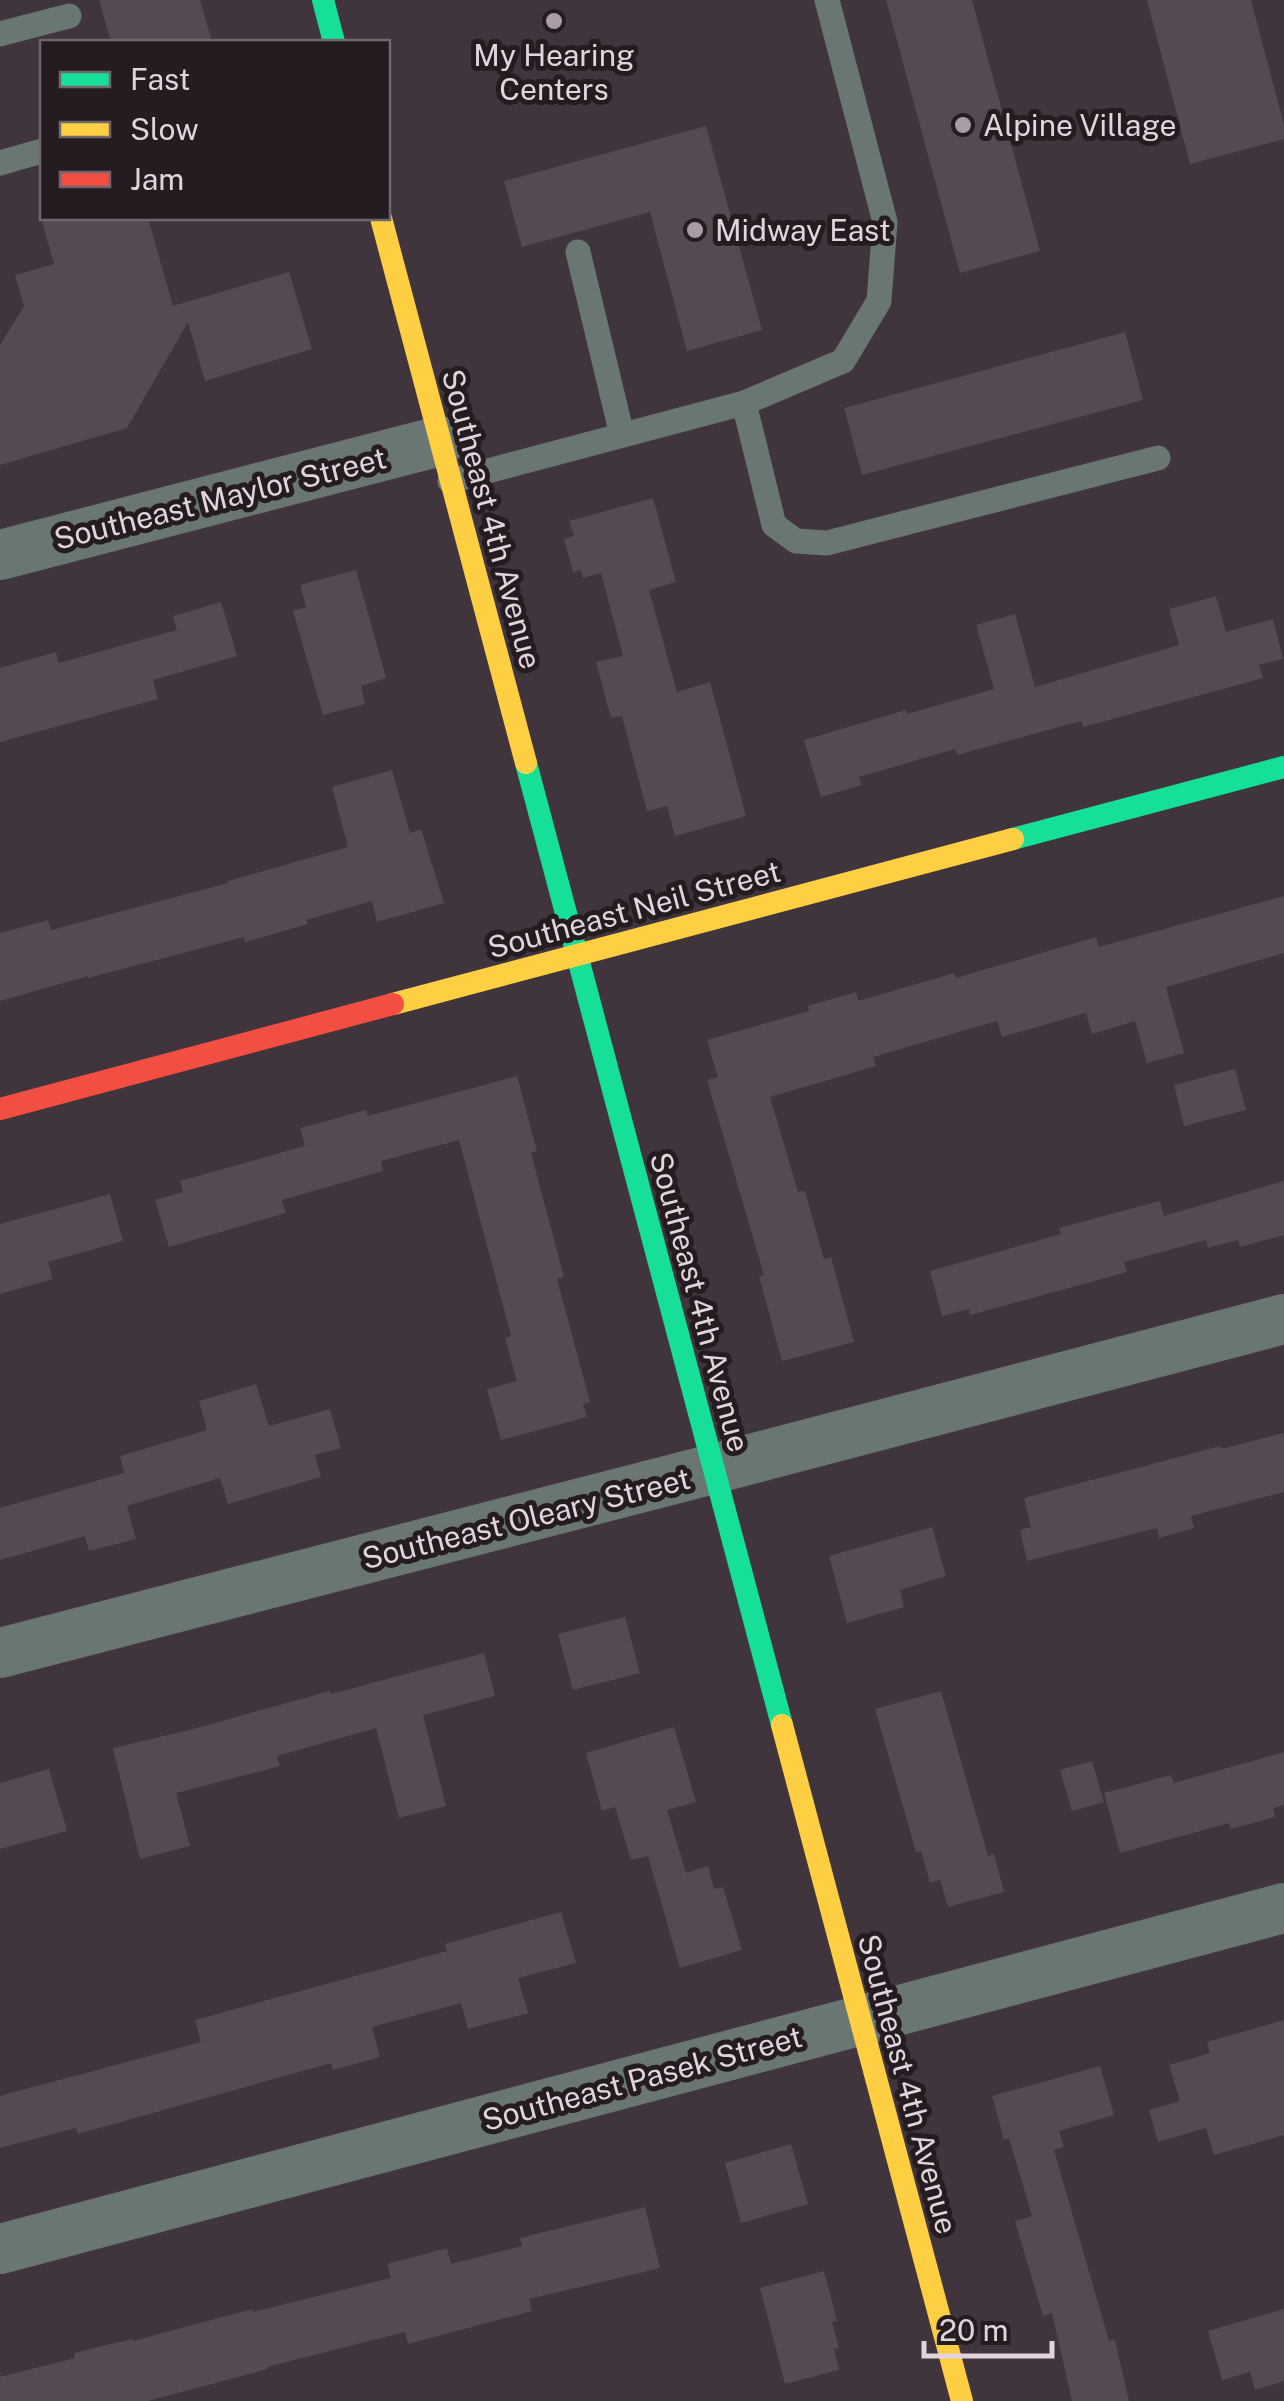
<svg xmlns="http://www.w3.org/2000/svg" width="1284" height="2401" font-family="'Public Sans',sans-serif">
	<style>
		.building { fill: #544a51 }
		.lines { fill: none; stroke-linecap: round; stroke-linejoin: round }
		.lane { stroke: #697673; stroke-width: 25 }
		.street { stroke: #697673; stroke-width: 50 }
		.fast { stroke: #16e098; stroke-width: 22 }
		.slow { stroke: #ffcf43; stroke-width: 22 }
		.jam { stroke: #f24e42; stroke-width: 22 }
		.poi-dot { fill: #a99ca5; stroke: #251c22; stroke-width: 4 }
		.labels { text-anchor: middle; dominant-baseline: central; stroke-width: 10; stroke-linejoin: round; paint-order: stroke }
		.poi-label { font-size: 30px; fill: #e1d4dd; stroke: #251c22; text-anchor: start }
		.street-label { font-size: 30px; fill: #e1d4dd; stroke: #251c22 }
	</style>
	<rect width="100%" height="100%" fill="#40353d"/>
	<g class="building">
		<path d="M99 0H200L212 42H111Z"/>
		<path d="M886 0H972L1040 251 960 273Z"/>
		<path d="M1147 0H1251L1284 125V139L1190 164Z"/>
		<path d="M706 126 762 330 687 351 650 212 522 247 504 181Z"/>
		<path d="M41 218H148L173 306 289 272 312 349 205 381 188 322 127 428 0 465V345L24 306 15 275 54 264Z"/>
		<path d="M1125 332 1143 400 862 475 844 408Z"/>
		<path d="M653 498 676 582 649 590 677 692 710 682 746 816 675 836 667 806 647 811 622 716 611 718 596 662 623 656 601 573 583 578 581 570 573 572 564 539 574 536 569 521Z"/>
		<path d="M356 570 386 678 361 686 365 704 323 715 293 611 306 607 300 585Z"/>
		<path d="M1216 596 1226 632 1273 619 1283 659 1259 665 1263 678 1083 727 1081 721 957 755 955 749 859 777 862 785 821 797 804 740 906 710 907 714 994 689 976 625 1015 614 1035 687 1179 645 1169 609Z"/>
		<path d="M221 602 237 656 153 680 158 699 0 742V668L56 652 59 663 177 630 173 616Z"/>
		<path d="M392 770 410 833 421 829 444 903 377 922 372 901 306 920 308 924 245 942 244 937 88 978V976L0 1001V933L48 920 51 930 228 883V881L348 847 332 787Z"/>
		<path d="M1284 896V953L1166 987 1184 1053 1147 1063 1135 1021 1092 1034 1086 1013 1002 1037 997 1021 873 1057 876 1066 770 1097 798 1192 805 1191 824 1259 831 1257 854 1342 782 1361 759 1276 764 1275 707 1080 718 1077 707 1040 809 1011 808 1006 856 992 858 1001 954 973 956 978 1096 937 1099 947Z"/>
		<path d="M1235 1069 1246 1110 1184 1126 1174 1085Z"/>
		<path d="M517 1076 537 1151 531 1153 564 1277 557 1279 590 1402 583 1404 587 1417 501 1440 487 1389 517 1381 505 1338 511 1336 459 1140 381 1161 383 1171 282 1200 286 1213 169 1247 155 1200 183 1192 180 1181 305 1146 300 1128 366 1110 368 1116Z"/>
		<path d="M1284 1181V1235L1240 1247 1238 1240 1208 1248 1206 1240 1124 1262 1127 1272 970 1315 969 1309 942 1316 930 1271 1061 1234 1059 1228 1160 1201 1164 1216Z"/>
		<path d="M110 1194 123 1241 48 1262 53 1279 0 1294V1224Z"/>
		<path d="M256 1384 269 1426 330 1409 341 1448 315 1455 321 1477 228 1504 220 1478 127 1506 136 1539 89 1551 85 1536 0 1560V1508L124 1473 120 1456 207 1430 199 1401Z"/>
		<path d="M1284 1433V1492L1191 1516 1194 1528 1159 1538 1157 1528 1027 1561 1020 1530 1031 1527 1024 1498 1220 1446 1221 1449Z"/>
		<path d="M932 1527 946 1576 900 1590 904 1607 847 1623 829 1556Z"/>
		<path d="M625 1617 640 1673 573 1690 558 1634Z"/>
		<path d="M484 1653 495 1696 423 1715 446 1806 399 1818 376 1728 277 1756 280 1766 176 1793 190 1846 140 1859 113 1748 189 1730 330 1691 331 1694Z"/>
		<path d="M941 1691 988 1856 994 1854 1004 1892 948 1907 940 1880 930 1883 921 1851 916 1852 875 1709Z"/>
		<path d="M674 1727 696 1802 667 1810 686 1873 708 1866 714 1889 723 1887 742 1950 680 1968 648 1856 631 1860 615 1807 602 1811 586 1753Z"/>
		<path d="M1284 1752V1805L1273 1808 1275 1817 1231 1829 1229 1823 1120 1853 1104 1793 1171 1775 1174 1783Z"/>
		<path d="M1092 1761 1104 1802 1072 1811 1060 1770Z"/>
		<path d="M49 1769 67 1831 0 1849V1783Z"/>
		<path d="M561 1912 576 1963 518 1978 528 2013 468 2029 461 2003 372 2027 380 2057 333 2070 331 2063 78 2134 76 2128 0 2148V2096L201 2042 195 2020 447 1951 445 1944Z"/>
		<path d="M1284 2020V2135L1214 2155 1206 2128 1158 2142 1149 2110 1180 2101 1169 2065 1210 2053 1207 2042Z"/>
		<path d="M1100 2066 1114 2115 1059 2131 1064 2147 1054 2150 1109 2341 1115 2340 1129 2401H1072L1052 2313 1043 2316 1015 2221 1032 2216 1009 2138 1004 2140 992 2096Z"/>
		<path d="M791 2144 808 2204 741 2223 725 2163Z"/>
		<path d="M645 2207 660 2268 529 2299 532 2311 408 2344 405 2332 267 2367 268 2369 148 2401H0V2377L75 2358 74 2353 132 2339 133 2341 252 2309 253 2312 391 2278 387 2264 447 2248 451 2264 522 2246 520 2238Z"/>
		<path d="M824 2271 837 2321 832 2322 839 2348 834 2349 839 2370 785 2384 760 2288Z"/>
		<path d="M1284 2309V2381L1255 2390 1250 2372 1222 2380 1208 2331Z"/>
	</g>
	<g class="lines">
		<g class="lane">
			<path d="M0 34 69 16"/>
			<path d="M0 163 42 151"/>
			<path d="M578 252 622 435"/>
			<path d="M744 403 843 361 879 301 885 222 827 0"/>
			<path d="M450 481 744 403 774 525 796 541 827 543 1158 458"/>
		</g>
		<g class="street">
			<path d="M0 555 440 441"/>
			<path d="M0 1653 713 1469 1284 1319"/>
			<path d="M0 2249 1284 1908"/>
		</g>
		<g class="fast">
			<path d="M323 0 334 42"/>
			<path d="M526 763 782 1725"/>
			<path d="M1013 839 1284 767"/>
		</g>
		<g class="slow">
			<path d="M381 218 526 763"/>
			<path d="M393 1004 1013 839"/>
			<path d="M782 1725 962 2401"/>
		</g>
		<path class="jam" d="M0 1109 393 1004"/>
	</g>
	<g class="poi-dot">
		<circle cx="554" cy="21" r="10"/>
		<circle cx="963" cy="125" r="10"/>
		<circle cx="695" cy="230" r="10"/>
	</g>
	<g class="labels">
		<g class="poi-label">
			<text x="554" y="55" text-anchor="middle">My Hearing<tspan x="554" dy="34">Centers</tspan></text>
			<text x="983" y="125">Alpine Village</text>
			<text x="715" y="230">Midway East</text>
		</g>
		<g class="street-label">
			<text transform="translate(220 498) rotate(-14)">Southeast Maylor Street</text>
			<text transform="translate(492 519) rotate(75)">Southeast 4th Avenue</text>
			<text transform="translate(634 909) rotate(-15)">Southeast Neil Street</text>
			<text transform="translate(700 1302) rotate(75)">Southeast 4th Avenue</text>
			<text transform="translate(526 1518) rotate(-14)">Southeast Oleary Street</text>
			<text transform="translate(642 2078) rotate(-15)">Southeast Pasek Street</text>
			<text transform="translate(908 2084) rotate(75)">Southeast 4th Avenue</text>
		</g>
	</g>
	<rect x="40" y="40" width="350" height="180" fill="#251c22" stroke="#70666d" stroke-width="2.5"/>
	<rect x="60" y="72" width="50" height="15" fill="#16e098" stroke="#70666d" stroke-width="2.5"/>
	<text x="130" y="90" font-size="30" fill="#e1d4dd">Fast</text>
	<rect x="60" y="122" width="50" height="15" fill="#ffcf43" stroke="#70666d" stroke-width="2.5"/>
	<text x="130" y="140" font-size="30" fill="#e1d4dd">Slow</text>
	<rect x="60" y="172" width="50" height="15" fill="#f24e42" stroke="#70666d" stroke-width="2.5"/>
	<text x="130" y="190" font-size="30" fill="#e1d4dd">Jam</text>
	<path d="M924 2341v15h128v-15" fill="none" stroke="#e1d4dd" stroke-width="5"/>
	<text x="939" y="2341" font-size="30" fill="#e1d4dd" stroke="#251c22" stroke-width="8" paint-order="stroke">20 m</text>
</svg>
